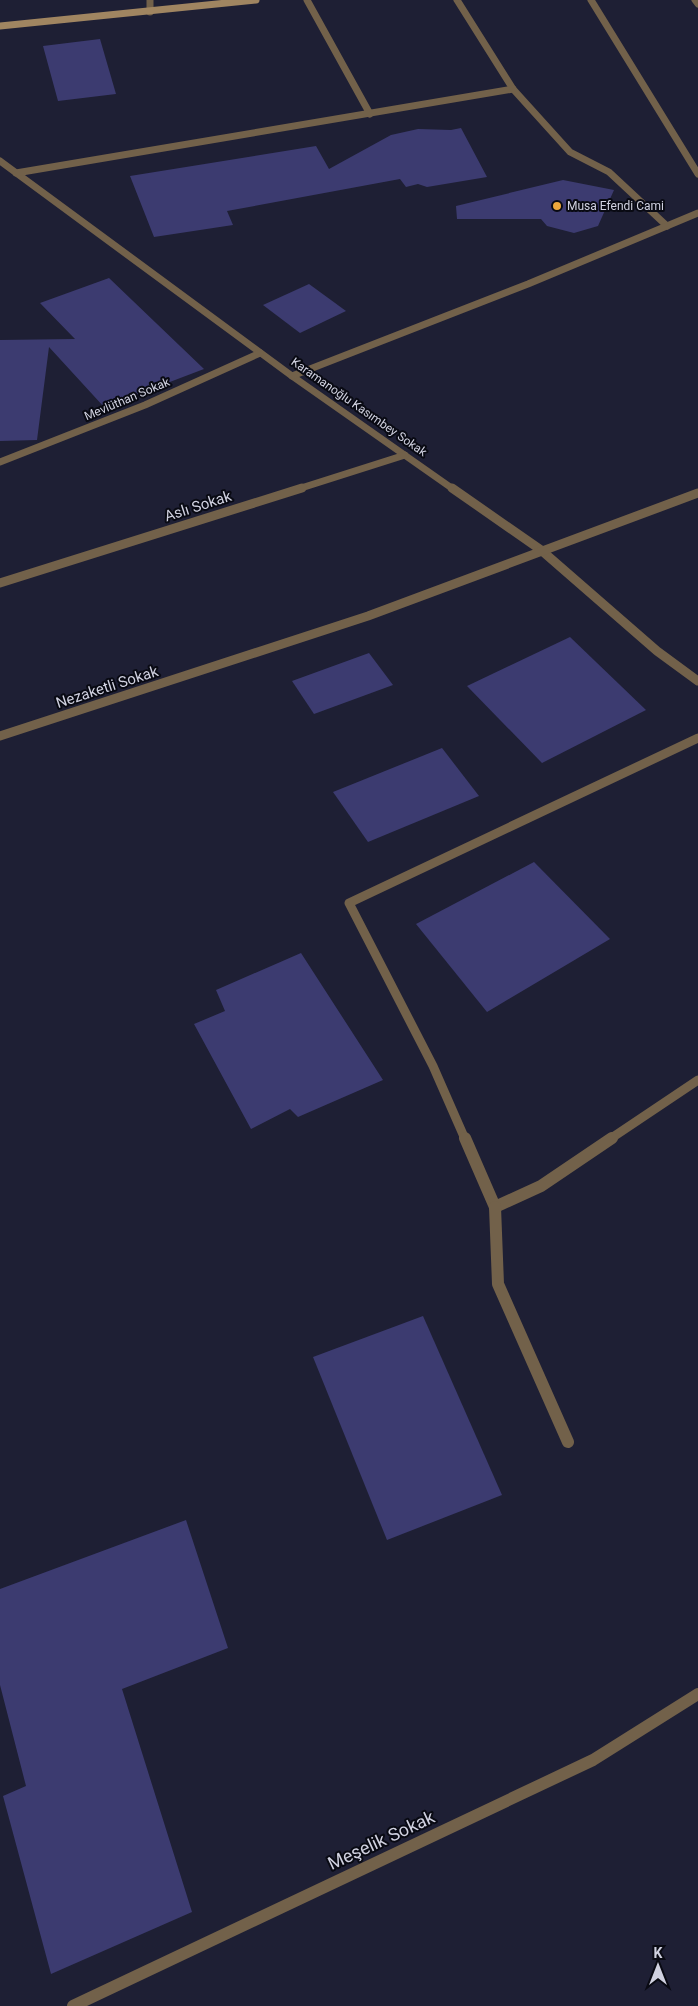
<svg xmlns="http://www.w3.org/2000/svg" width="698" height="2006" font-family="Roboto,sans-serif">
	<style>
		.building { fill: #3c3b70 }
		.lines { fill: none; stroke-linecap: round; stroke-linejoin: round }
		.street-far2 { stroke: #72614a; stroke-width: 7 }
		.street-far1 { stroke: #72614a; stroke-width: 9 }
		.street { stroke: #72614a; stroke-width: 12 }
		.secondary { stroke: #a08561; stroke-width: 7 }
		.poi-dot { fill: #eea83c; stroke: #090a13; stroke-width: 2 }
		.labels { text-anchor: middle; dominant-baseline: central; stroke-width: 4; stroke-linejoin: round; paint-order: stroke }
		.far-poi-label { font-size: 12px; fill: #d0d1e0; stroke: #090a13; text-anchor: start }
		.far-street-label { font-size: 12px; fill: #d0d1e0; stroke: #090a13 }
		.street-label { font-size: 15px; fill: #d0d1e0; stroke: #090a13 }
		.near-street-label { font-size: 18px; fill: #d0d1e0; stroke: #090a13 }
	</style>
	<rect width="100%" height="100%" fill="#1e1f34"/>
	<g class="building">
		<path d="M100 39 116 94 58 101 43 46Z"/>
		<path d="M461 128 487 177 427 187 418 184 406 187 400 179 227 211 233 225 154 237 130 176 316 146 329 169 391 135 418 129 451 130Z"/>
		<path d="M563 180 614 190 598 226 574 233 547 226 541 219H457L456 206Z"/>
		<path d="M109 278 204 369 104 407 49 347 37 440 0 441V340L75 339 40 303Z"/>
		<path d="M309 284 346 311 300 333 263 305Z"/>
		<path d="M570 637 646 710 542 763 467 686Z"/>
		<path d="M369 653 393 685 314 714 292 681Z"/>
		<path d="M442 748 479 796 368 842 333 792Z"/>
		<path d="M534 862 610 939 487 1012 416 924Z"/>
		<path d="M301 953 383 1080 298 1117 290 1109 251 1129 194 1024 225 1011 216 990Z"/>
		<path d="M423 1316 502 1495 387 1540 313 1357Z"/>
		<path d="M186 1520 228 1648 122 1689 192 1912 51 1974 3 1796 26 1786 0 1685V1589Z"/>
	</g>
	<g class="lines">
		<g class="street-far2">
			<path d="M150 0V12"/>
			<path d="M307 0 370 114"/>
			<path d="M457 0 513 89 570 152 609 172 667 226"/>
			<path d="M591 0 698 174"/>
			<path d="M695 0 698 4"/>
			<path d="M0 161 292 376 453 489"/>
			<path d="M16 173 513 89"/>
			<path d="M292 376 528 284 698 213"/>
			<path d="M0 462 145 405 260 353"/>
			<path d="M298 489 405 455"/>
		</g>
		<g class="street-far1">
			<path d="M452 488 541 550 657 651 698 681"/>
			<path d="M0 583 302 488"/>
			<path d="M0 736 368 616 698 493"/>
			<path d="M465 1139 433 1066 349 903 698 738"/>
			<path d="M610 1139 698 1080"/>
		</g>
		<g class="street">
			<path d="M465 1138 495 1207 541 1186 612 1138"/>
			<path d="M495 1207 498 1284 568 1442"/>
			<path d="M73 2006 593 1760 698 1694"/>
		</g>
		<path class="secondary" d="M0 26 256 0"/>
	</g>
	<circle class="poi-dot" cx="557" cy="206" r="5"/>
	<g class="labels">
		<g class="far-poi-label">
			<text x="567" y="206">Musa Efendi Cami</text>
		</g>
		<g class="far-street-label">
			<text transform="translate(127 399) rotate(-23)">Mevlüthan Sokak</text>
			<text transform="translate(359 407) rotate(35)">Karamanoğlu Kasımbey Sokak</text>
		</g>
		<g class="street-label">
			<text transform="translate(198 506) rotate(-18)">Aslı Sokak</text>
			<text transform="translate(107 687) rotate(-18)">Nezaketli Sokak</text>
		</g>
		<g class="near-street-label">
			<text transform="translate(381 1840) rotate(-25)">Meşelik Sokak</text>
		</g>
	</g>
	<g transform="translate(658 1966)" stroke="#090a13" stroke-width="4" paint-order="stroke">
	<path d="M0-4L9 19L0 12L-9 19Z" fill="#d0d1e0"/>
	<text y="-8" font-size="14" font-weight="bold" text-anchor="middle" fill="#d0d1e0">K</text>
	</g>
</svg>
